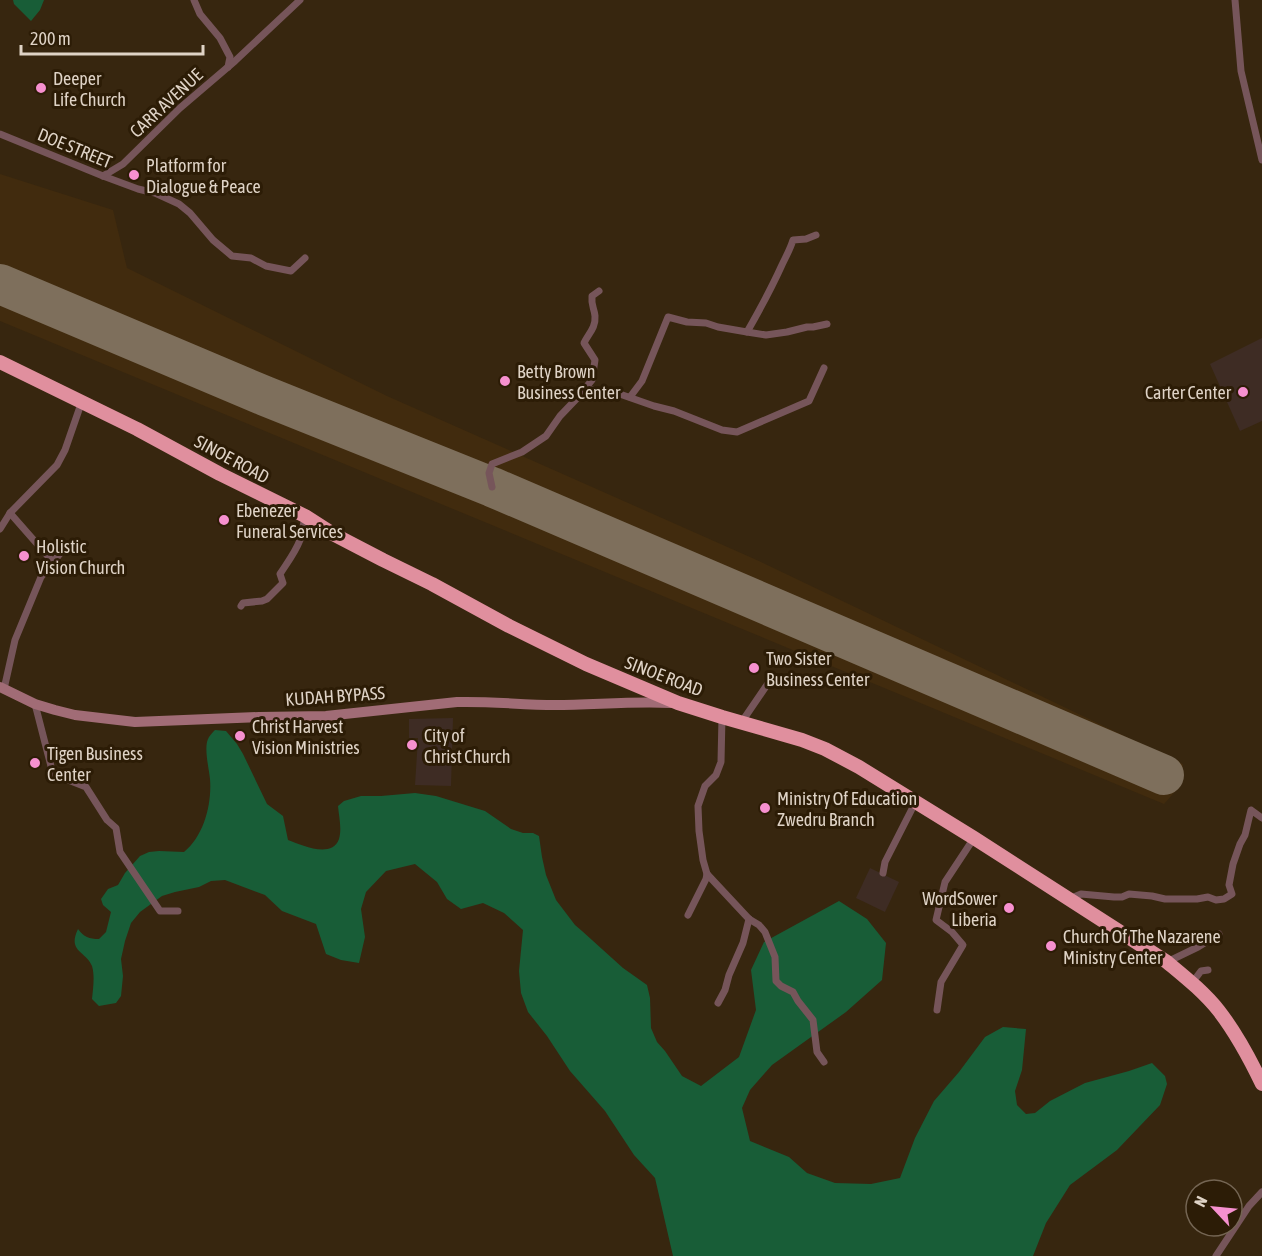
<svg xmlns="http://www.w3.org/2000/svg" width="1262" height="1256" font-family="'Asap Condensed',sans-serif">
	<style>
		.built { fill: #412b0e }
		.education { fill: #3e2c24 }
		.green { fill: #185d37 }
		.lines { fill: none; stroke-linecap: round; stroke-linejoin: round }
		.runway { stroke: #7e6f5c; stroke-width: 40 }
		.street { stroke: #76555a; stroke-width: 7 }
		.secondary { stroke: #a16c76; stroke-width: 10 }
		.highway { stroke: #e08f9e; stroke-width: 14 }
		.poi-dot { fill: #f690cf; stroke: #2c1c06; stroke-width: 2 }
		.labels { text-anchor: middle; dominant-baseline: central; stroke-width: 6; stroke-linejoin: round; paint-order: stroke }
		.poi-label { font-size: 18px; fill: #dfd3c6; stroke: #2c1c06; text-anchor: start }
		.street-label { font-size: 18px; fill: #dfd3c6; stroke: #2c1c06 }
	</style>
	<rect width="100%" height="100%" fill="#37260f"/>
	<path class="built" d="M0 174 113 210 127 268 387 396 759 561 1183 764 1181 785 1164 804 0 321Z"/>
	<g class="education">
		<path d="M1262 338V421L1240 431 1210 364Z"/>
		<path d="M453 718 451 786 415 785 418 738H409V719Z"/>
		<path d="M870 868 899 882 885 912 856 898Z"/>
	</g>
	<g class="green">
		<path d="M13 0H44L40 10 31 21 14 4Z"/>
		<path d="M215 730 226 731 237 744 243 754 267 804 283 816 288 840C301 845 332 859 339 839 342 829 339 817 338 806L344 801 361 796H381L415 793 436 796 485 811 511 829 523 833H533L539 836 542 857 546 875 556 900 575 925 582 931 623 968 647 985 650 998 651 1028 657 1042 665 1051 682 1076 701 1086 739 1057 756 1010 751 970 764 942 839 901 867 919 886 943 882 980 846 1012 772 1065 750 1090 742 1108 750 1141 789 1157 807 1173 835 1183 871 1184 900 1178 915 1138 934 1101 959 1072 985 1037 1003 1027 1026 1029 1022 1070 1015 1091 1017 1105 1026 1114 1035 1113 1050 1101 1085 1083 1129 1071 1152 1063 1165 1076 1167 1084 1160 1105 1117 1150 1070 1185 1046 1223 1033 1256H673L655 1178 634 1155 605 1111 570 1071 547 1036 528 1012 521 993 519 971 523 930 504 913 483 903 461 909 447 899 437 882 415 864 386 871 366 892 361 909 365 937 359 963 341 960 326 954 316 924 282 911 265 895 225 880 211 881 199 887 175 892 162 896 140 912 131 923 125 941 121 959 123 976 121 996 116 1003 99 1006 92 999C93 989 95 976 92 966 86 951 67 952 78 929 84 937 89 939 99 939L106 932 111 912 103 905 101 899 108 889 118 885 125 873 140 856 149 852 159 851 184 852C204 836 212 804 210 779 209 768 203 746 209 737 211 734 213 732 215 730Z"/>
	</g>
	<g class="lines">
		<path class="runway" d="M0 284 265 396 492 487 1164 775"/>
		<g class="street">
			<path d="M194 0 200 14 220 38 230 57 228 67"/>
			<path d="M1235 0 1241 71 1262 160"/>
			<path d="M0 134 103 176 138 189 155 193 179 204 190 213 213 240 232 256 251 258 266 266 291 271 305 258"/>
			<path d="M103 176 123 164 180 108 235 61 300 0"/>
			<path d="M747 332 766 335 787 332 807 327H813L827 324"/>
			<path d="M583 391 592 380 595 360 584 343C588 334 596 328 595 316 594 307 591 306 592 296L599 291"/>
			<path d="M630 397 642 381 668 317 687 322 706 323 718 327 747 332C759 311 771 289 781 267 785 258 790 250 793 240L806 239 816 235"/>
			<path d="M492 487 489 473 492 464 522 452 546 436 560 416 583 392 592 390 614 392 654 406 674 411 722 430 737 432 809 401 824 368"/>
			<path d="M10 513 53 562"/>
			<path d="M0 529 10 513 57 465 65 450 82 401"/>
			<path d="M241 606 243 603 262 601 267 599 283 583 280 574C287 563 295 553 300 540 303 533 303 524 305 516"/>
			<path d="M4 689 15 640 41 577 67 545"/>
			<path d="M35 704 53 774 86 787 107 820 116 828 120 852 160 911H178"/>
			<path d="M722 717 721 762 716 775 705 786 698 806 699 831 703 860 707 874 749 919 759 925 765 932 775 957 776 981 781 986 793 992 798 1001 813 1020 817 1052 824 1062"/>
			<path d="M741 723 773 676"/>
			<path d="M883 873 885 862 915 803"/>
			<path d="M1069 899 1081 894 1114 897H1122L1129 894 1152 896 1165 899H1197L1208 897 1216 900 1224 899 1232 894 1229 885 1233 864 1240 844 1245 835 1251 810 1262 818"/>
			<path d="M688 915 706 879 707 874"/>
			<path d="M1167 962 1198 947 1219 934"/>
			<path d="M1192 983 1201 971 1208 970"/>
			<path d="M718 1003 725 990 729 975 743 943 749 919"/>
			<path d="M937 1010 941 982 963 945 952 932 936 920 945 882 974 838"/>
			<path d="M1216 1256 1249 1206 1262 1192"/>
		</g>
		<path class="secondary" d="M0 687 35 704 55 710 75 715 135 722 259 717 326 716 457 702C490 701 522 705 555 705 593 705 632 701 671 703"/>
		<path class="highway" d="M0 362 137 429 220 474 305 516 333 534 383 560 432 584 509 626 586 664 678 703 722 717 802 740 825 749 859 767 974 838 1167 962C1185 977 1204 992 1219 1011 1236 1033 1250 1059 1262 1084"/>
	</g>
	<g class="poi-dot">
		<circle cx="41" cy="88" r="6"/>
		<circle cx="134" cy="175" r="6"/>
		<circle cx="505" cy="381" r="6"/>
		<circle cx="1243" cy="392" r="6"/>
		<circle cx="224" cy="520" r="6"/>
		<circle cx="24" cy="556" r="6"/>
		<circle cx="754" cy="668" r="6"/>
		<circle cx="240" cy="736" r="6"/>
		<circle cx="412" cy="745" r="6"/>
		<circle cx="35" cy="763" r="6"/>
		<circle cx="765" cy="808" r="6"/>
		<circle cx="1009" cy="908" r="6"/>
		<circle cx="1051" cy="946" r="6"/>
	</g>
	<g class="labels">
		<g class="poi-label">
			<text x="53" y="78">Deeper<tspan x="53" dy="21">Life Church</tspan></text>
			<text x="146" y="165">Platform for<tspan x="146" dy="21">Dialogue &amp; Peace</tspan></text>
			<text x="517" y="371">Betty Brown<tspan x="517" dy="21">Business Center</tspan></text>
			<text x="1231" y="392" text-anchor="end">Carter Center</text>
			<text x="236" y="510">Ebenezer<tspan x="236" dy="21">Funeral Services</tspan></text>
			<text x="36" y="546">Holistic<tspan x="36" dy="21">Vision Church</tspan></text>
			<text x="766" y="658">Two Sister<tspan x="766" dy="21">Business Center</tspan></text>
			<text x="252" y="726">Christ Harvest<tspan x="252" dy="21">Vision Ministries</tspan></text>
			<text x="424" y="735">City of<tspan x="424" dy="21">Christ Church</tspan></text>
			<text x="47" y="753">Tigen Business<tspan x="47" dy="21">Center</tspan></text>
			<text x="777" y="798">Ministry Of Education<tspan x="777" dy="21">Zwedru Branch</tspan></text>
			<text x="997" y="898" text-anchor="end">WordSower<tspan x="997" dy="21">Liberia</tspan></text>
			<text x="1063" y="936">Church Of The Nazarene<tspan x="1063" dy="21">Ministry Center</tspan></text>
		</g>
		<g class="street-label">
			<text transform="translate(166 103) rotate(-43)">CARR AVENUE</text>
			<text transform="translate(75 148) rotate(22)">DOE STREET</text>
			<text transform="translate(232 459) rotate(28)">SINOE ROAD</text>
			<text transform="translate(664 676) rotate(21)">SINOE ROAD</text>
			<text transform="translate(335 696) rotate(-4)">KUDAH BYPASS</text>
		</g>
	</g>
	<g transform="translate(1214 1208) rotate(296)"><circle r="28" fill="#2c1c06" stroke="#746553" stroke-width="1.5"/>
	<path d="M0-4.5L10 22L0 15L-10 22Z" fill="#f690cf"/>
	<text y="-9" font-size="16" font-weight="bold" text-anchor="middle" fill="#dfd3c6">N</text>
	</g>
	<path d="M21 45v9h182v-9" fill="none" stroke="#dfd3c6" stroke-width="3"/>
	<text x="30" y="45" font-size="18" fill="#dfd3c6" stroke="#2c1c06" stroke-width="4.5" paint-order="stroke">200 m</text>
</svg>
